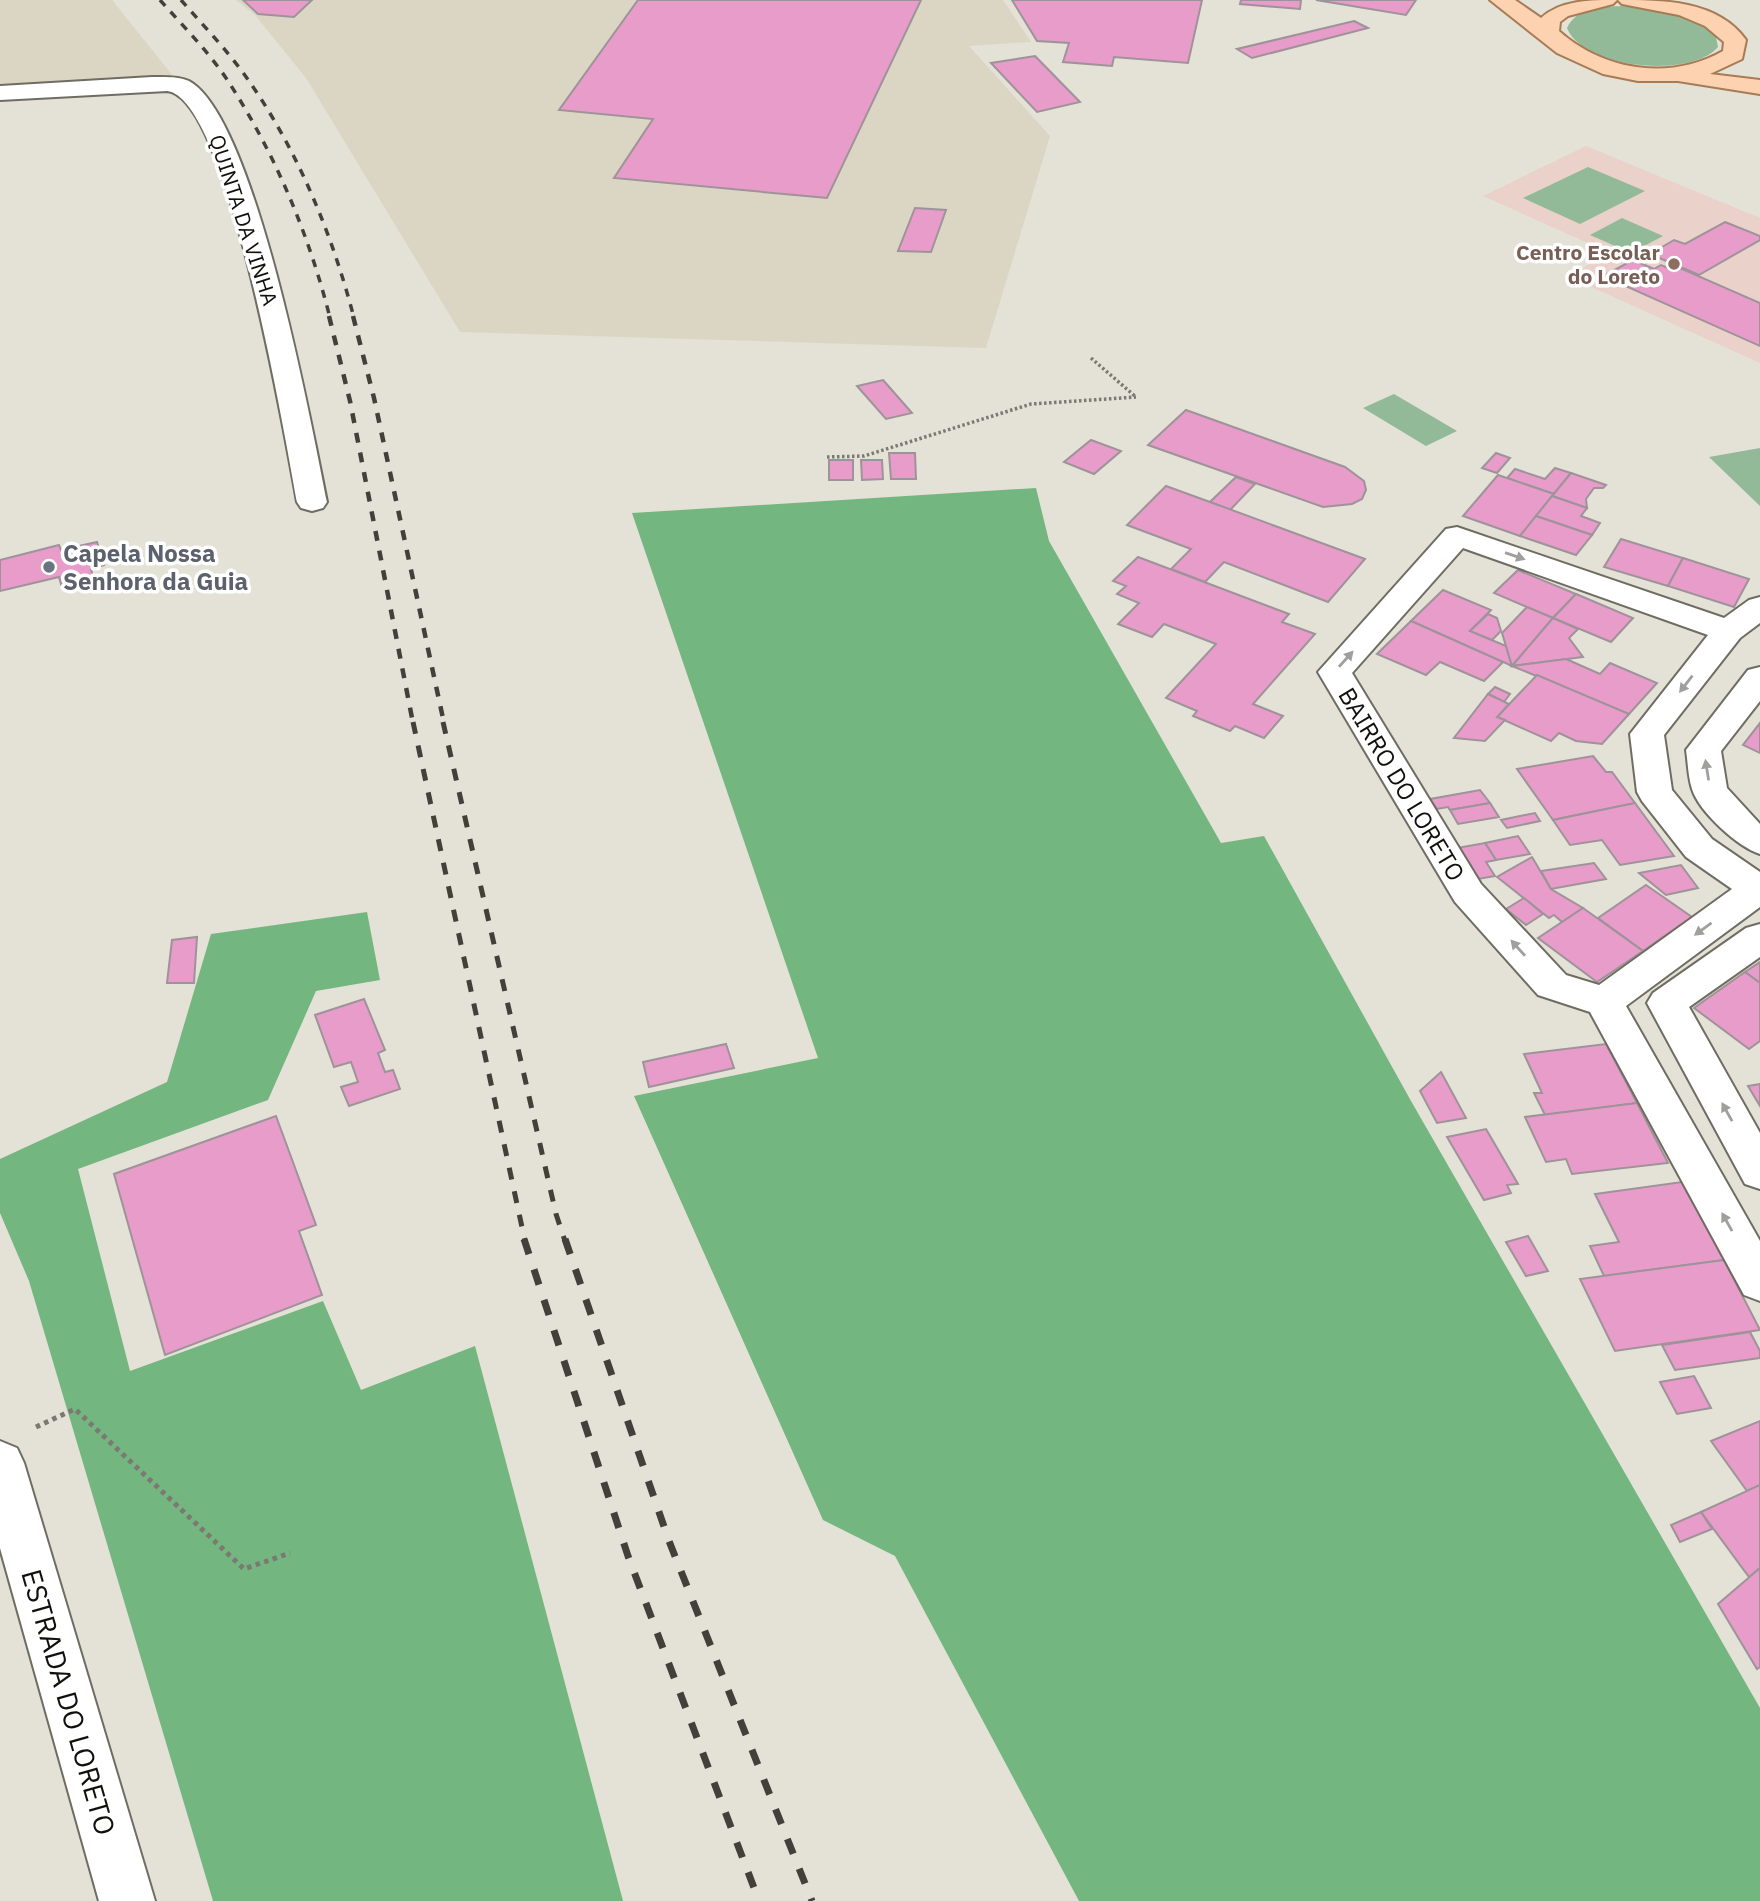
<svg xmlns="http://www.w3.org/2000/svg" width="1760" height="1901" font-family="'IBM Plex Sans',sans-serif">
	<style>
		.built { fill: #dbd6c4 }
		.education { fill: #ead1ca }
		.green { fill: #93ba98 }
		.forest { fill: #74b67f }
		.building { fill: #e79cc9; stroke: #9e9399; stroke-width: 2 }
		.lines { fill: none; stroke-linecap: round; stroke-linejoin: round }
		.minor-casing { stroke: #6f6c62; stroke-width: 4 }
		.major-casing { stroke: #a87b55; stroke-width: 4 }
		.path-far1 { stroke: #7b7972; stroke-width: 3.5; stroke-dasharray: 2.5 2.5; stroke-linecap: butt }
		.path { stroke: #7b7972; stroke-width: 5; stroke-dasharray: 4.5 4.5; stroke-linecap: butt }
		.minor { fill: #fff; fill-rule: evenodd }
		.major { fill: #fcd2b0; fill-rule: evenodd }
		.rail-far3 { stroke: #42403b; stroke-width: 3.5; stroke-dasharray: 8 8; stroke-linecap: butt }
		.rail-far2 { stroke: #42403b; stroke-width: 4.5; stroke-dasharray: 10 10; stroke-linecap: butt }
		.rail-far1 { stroke: #42403b; stroke-width: 5; stroke-dasharray: 12 12; stroke-linecap: butt }
		.rail { stroke: #42403b; stroke-width: 7; stroke-dasharray: 16 16; stroke-linecap: butt }
		.oneway { fill: #a09f9e }
		.education-dot { fill: #8d6e63; stroke: #fff; stroke-width: 2.5 }
		.worship-dot { fill: #6b7280; stroke: #fff; stroke-width: 2.5 }
		.labels { text-anchor: middle; dominant-baseline: central; stroke-width: 7; stroke-linejoin: round; paint-order: stroke }
		.far-street-label { font-size: 21px; fill: #11100d; stroke: #fff }
		.far-education-label { font-size: 21px; font-weight: bold; fill: #785e54; stroke: #fff; text-anchor: end }
		.worship-label { font-size: 24px; font-weight: bold; fill: #5b616d; stroke: #fff; text-anchor: start }
		.street-label { font-size: 24px; fill: #11100d; stroke: #fff }
		.near-street-label { font-size: 28px; fill: #11100d; stroke: #fff }
	</style>
	<rect width="100%" height="100%" fill="#e4e1d6"/>
	<g class="built">
		<path d="M0 0H112L173 76 0 87Z"/>
		<path d="M236 0H1003L1031 42 969 46 1050 136 986 348 460 332 306 78 255 15Z"/>
	</g>
	<path class="education" d="M1586 146 1760 218V363L1567 276 1610 253 1483 196Z"/>
	<g class="green">
		<path d="M1622 6C1656 8 1692 12 1716 37L1718 47C1691 79 1583 69 1567 28 1577 7 1602 7 1622 6Z"/>
		<path d="M1588 167 1645 191 1580 224 1523 198Z"/>
		<path d="M1622 218 1663 236 1631 253 1590 235Z"/>
		<path d="M1394 394 1457 431 1426 446 1363 408Z"/>
		<path d="M1760 448V506L1709 457Z"/>
	</g>
	<g class="forest">
		<path d="M1036 488 1049 541 1221 843 1264 836 1411 1101 1760 1708V1901H1079L895 1556 823 1520 634 1096 818 1058 632 513Z"/>
		<path d="M367 912 380 980 316 991 268 1100 78 1169 130 1371 323 1301 361 1390 475 1346 623 1901H213L29 1281 0 1213V1159L167 1082 211 934Z"/>
	</g>
	<g class="building">
		<path d="M243 0H312L294 17 258 14Z"/>
		<path d="M638 0H921L827 198 614 178 653 119 559 110Z"/>
		<path d="M1012 0H1202L1188 63 1114 57 1112 66 1063 62 1069 43 1037 41Z"/>
		<path d="M1241 0H1301L1300 9 1240 4Z"/>
		<path d="M1316 0H1416L1406 15Z"/>
		<path d="M1354 21 1368 28 1252 58 1237 49Z"/>
		<path d="M1035 56 1080 102 1037 112 991 63Z"/>
		<path d="M915 208 946 210 931 252 898 251Z"/>
		<path d="M1725 222 1760 236V240L1699 275 1650 254 1674 240 1685 244Z"/>
		<path d="M1633 260 1654 269 1661 265 1675 271 1680 268 1760 303V346L1603 276Z"/>
		<path d="M883 380 912 413 886 419 857 386Z"/>
		<path d="M1186 410 1345 467 1364 481 1366 490 1362 499 1352 504 1323 507 1148 445Z"/>
		<path d="M1091 440 1121 451 1094 474 1064 462Z"/>
		<path d="M889 453H915L916 479H891Z"/>
		<path d="M1496 453 1510 458 1497 473 1482 468Z"/>
		<rect x="829" y="460" width="24" height="20"/>
		<path d="M861 460H882L883 479 862 480Z"/>
		<path d="M1555 468 1571 473 1554 494 1507 478 1515 469 1545 479Z"/>
		<path d="M1571 473 1606 485 1603 488H1594L1586 499 1587 508 1552 496Z"/>
		<path d="M1498 475 1554 494 1520 536 1463 516Z"/>
		<path d="M1236 477 1255 484 1230 510 1210 502Z"/>
		<path d="M1166 486 1210 502 1365 559 1328 602 1224 562 1205 582 1171 569 1191 549 1127 525Z"/>
		<path d="M1552 496 1587 508 1581 516 1600 523 1592 535 1536 516Z"/>
		<path d="M1536 516 1592 535 1576 555 1520 536Z"/>
		<path d="M1621 539 1683 558 1668 586 1604 567Z"/>
		<path d="M97 542 104 565 91 569 94 580 62 588 59 577 0 591V560L59 545 61 550Z"/>
		<path d="M1138 557 1289 614 1282 622 1315 634 1253 704 1283 716 1264 738 1235 726 1230 731 1193 716 1197 711 1166 698 1216 644 1164 624 1152 637 1118 624 1139 603 1117 594 1126 586 1113 581Z"/>
		<path d="M1683 558 1749 579 1734 607 1668 586Z"/>
		<path d="M1518 570 1576 594 1553 618 1494 593Z"/>
		<path d="M1443 590 1491 610 1470 631 1506 646 1512 666 1411 621Z"/>
		<path d="M1576 594 1633 618 1611 642 1553 618Z"/>
		<path d="M1527 607 1553 618 1512 666 1502 633Z"/>
		<path d="M1488 614 1497 618 1501 631 1492 640 1470 631Z"/>
		<path d="M1553 618 1578 629 1569 638 1583 657 1512 666Z"/>
		<path d="M1411 621 1503 662 1484 681 1440 662 1426 675 1377 654Z"/>
		<path d="M1566 659 1600 674 1610 663 1657 683 1629 714 1512 666Z"/>
		<path d="M1537 675 1629 714 1602 744 1576 741 1559 733 1551 741 1497 717Z"/>
		<path d="M1495 687 1510 694 1504 702 1488 694Z"/>
		<path d="M1488 694 1509 704 1497 717 1505 720 1485 741 1454 738Z"/>
		<path d="M1760 723V753L1743 745Z"/>
		<path d="M1593 756 1606 772H1612L1635 803 1553 820 1517 769Z"/>
		<path d="M1480 790 1490 803 1450 810 1448 807 1437 809 1430 799Z"/>
		<path d="M1490 803 1499 817 1458 824 1450 810Z"/>
		<path d="M1635 803 1674 856 1620 865 1602 840 1570 845 1553 820Z"/>
		<path d="M1535 813 1540 821 1507 828 1501 820Z"/>
		<path d="M1518 836 1530 854 1496 860 1485 843Z"/>
		<path d="M1485 843 1496 860 1486 862 1495 876 1478 879 1457 848Z"/>
		<path d="M1532 857 1551 889 1583 908 1562 922 1554 915 1549 918 1497 877Z"/>
		<path d="M1594 863 1606 879 1551 889 1541 871Z"/>
		<path d="M1681 865 1698 888 1666 895 1639 873Z"/>
		<path d="M1646 885 1692 917 1643 951 1598 918Z"/>
		<path d="M1524 898 1543 914 1526 925 1506 909Z"/>
		<path d="M1583 908 1643 951 1597 982 1538 938Z"/>
		<path d="M197 937 194 983H167L172 940Z"/>
		<path d="M1760 962V983L1745 972Z"/>
		<path d="M1745 972 1760 983V1041L1749 1049 1694 1008Z"/>
		<path d="M364 999 385 1050 378 1053 385 1072 393 1070 400 1089 349 1106 341 1087 358 1082 351 1062 334 1067 315 1015Z"/>
		<path d="M726 1044 734 1068 649 1087 643 1062Z"/>
		<path d="M1606 1044 1637 1103 1545 1115 1534 1093H1542L1524 1054Z"/>
		<path d="M1441 1072 1466 1118 1437 1123 1420 1091Z"/>
		<path d="M1760 1084V1106L1748 1086Z"/>
		<path d="M1637 1103 1668 1163 1572 1174 1566 1159 1546 1162 1525 1117Z"/>
		<path d="M276 1116 316 1225 299 1231 322 1295 165 1355 114 1174Z"/>
		<path d="M1486 1129 1518 1184 1507 1185 1511 1193 1484 1200 1447 1137Z"/>
		<path d="M1682 1182 1724 1260 1604 1276 1590 1246 1619 1242 1595 1194Z"/>
		<path d="M1528 1236 1548 1271 1526 1276 1506 1242Z"/>
		<path d="M1724 1260 1760 1330 1615 1351 1580 1279Z"/>
		<path d="M1750 1332 1760 1351V1358L1675 1370 1662 1345Z"/>
		<path d="M1694 1376 1711 1408 1677 1414 1660 1382Z"/>
		<path d="M1760 1421V1485L1747 1491 1711 1441Z"/>
		<path d="M1760 1485V1568L1749 1577 1701 1512Z"/>
		<path d="M1701 1512 1712 1529 1680 1542 1671 1525Z"/>
		<path d="M1760 1568V1667L1757 1669 1718 1604Z"/>
	</g>
	<g class="lines">
		<g class="minor-casing">
			<g id="minor">
				<path d="M152 77C163 77 179 76 189 81 255 117 311 423 327 502L323 508 312 511 301 508 297 502C286 442 228 97 167 91L0 100V86Z"/>
				<path d="M1457 527 1724 618 1749 600 1760 597V623L1740 638 1664 735 1672 790 1712 839 1760 872V907L1626 1006 1760 1241V1301L1744 1295 1590 1012 1538 995 1455 902 1318 672 1446 529ZM1463 548 1708 635 1630 734 1637 792 1642 801 1686 857 1732 889 1599 985 1566 975 1481 884 1352 673Z"/>
				<path d="M1760 667V701L1721 751 1727 788 1760 824V854C1738 847 1699 812 1692 789 1688 777 1688 763 1686 750L1748 670Z"/>
				<path d="M1760 924V957L1689 1007 1760 1133V1189L1745 1184 1647 1003 1653 993 1746 928Z"/>
				<path d="M0 1441 17 1448 24 1463 155 1901H99L0 1548Z"/>
			</g>
		</g>
		<g class="major-casing">
			<path id="major" d="M1490 0H1515L1541 18C1561 0 1590 0 1617 0L1613 4 1568 16 1560 22 1559 31C1604 71 1670 81 1723 51L1724 42 1705 26 1679 15 1622 4 1618 0C1662 0 1718 0 1746 40L1742 59 1710 74 1760 80V94L1678 81H1638L1603 74 1557 53Z"/>
		</g>
		<g class="path-far1">
			<path d="M1091 358 1136 397"/>
			<path d="M827 457 864 456 1031 404 1136 397"/>
		</g>
		<path class="path" d="M36 1427 75 1409 244 1569 290 1553"/>
		<use href="#minor" class="minor"/>
		<use href="#major" class="major"/>
		<g class="rail-far3">
			<path d="M160 0C182 25 207 50 226 78 274 151 309 234 330 318"/>
			<path d="M181 0C202 24 225 48 244 74 296 146 332 233 354 318"/>
		</g>
		<g class="rail-far2">
			<path d="M329 316 350 401 413 723"/>
			<path d="M353 316 374 398 444 723"/>
		</g>
		<g class="rail-far1">
			<path d="M413 722 525 1241"/>
			<path d="M443 722 556 1214 565 1241"/>
		</g>
		<g class="rail">
			<path d="M524 1239 628 1556 759 1901"/>
			<path d="M565 1239 669 1541 812 1901"/>
		</g>
	</g>
	<defs><path id="oneway-solid" d="M-6-.8H1V-3.2L6.5 0L1 3.2V.8H-6Z" transform="scale(1.75)"/></defs>
	<g class="oneway">
		<use href="#oneway-solid" transform="translate(1515 556) rotate(19)"/>
		<use href="#oneway-solid" transform="translate(1346 659) rotate(-48)"/>
		<use href="#oneway-solid" transform="translate(1686 684) rotate(128)"/>
		<use href="#oneway-solid" transform="translate(1707 770) rotate(-99)"/>
		<use href="#oneway-solid" transform="translate(1703 929) rotate(144)"/>
		<use href="#oneway-solid" transform="translate(1518 948) rotate(-132)"/>
		<use href="#oneway-solid" transform="translate(1727 1112) rotate(-119)"/>
		<use href="#oneway-solid" transform="translate(1727 1222) rotate(-119)"/>
	</g>
	<circle class="education-dot" cx="1674" cy="264" r="7"/>
	<circle class="worship-dot" cx="49" cy="567" r="7"/>
	<g class="labels">
		<g class="far-street-label">
			<text transform="translate(244 220) rotate(72)">QUINTA DA VINHA</text>
		</g>
		<g class="far-education-label">
			<text x="1660" y="252">Centro Escolar<tspan x="1660" dy="24">do Loreto</tspan></text>
		</g>
		<g class="worship-label">
			<text x="63" y="553">Capela Nossa<tspan x="63" dy="28">Senhora da Guia</tspan></text>
		</g>
		<g class="street-label">
			<text transform="translate(1402 784) rotate(59)">BAIRRO DO LORETO</text>
		</g>
		<g class="near-street-label">
			<text transform="translate(69 1702) rotate(74)">ESTRADA DO LORETO</text>
		</g>
	</g>
</svg>
